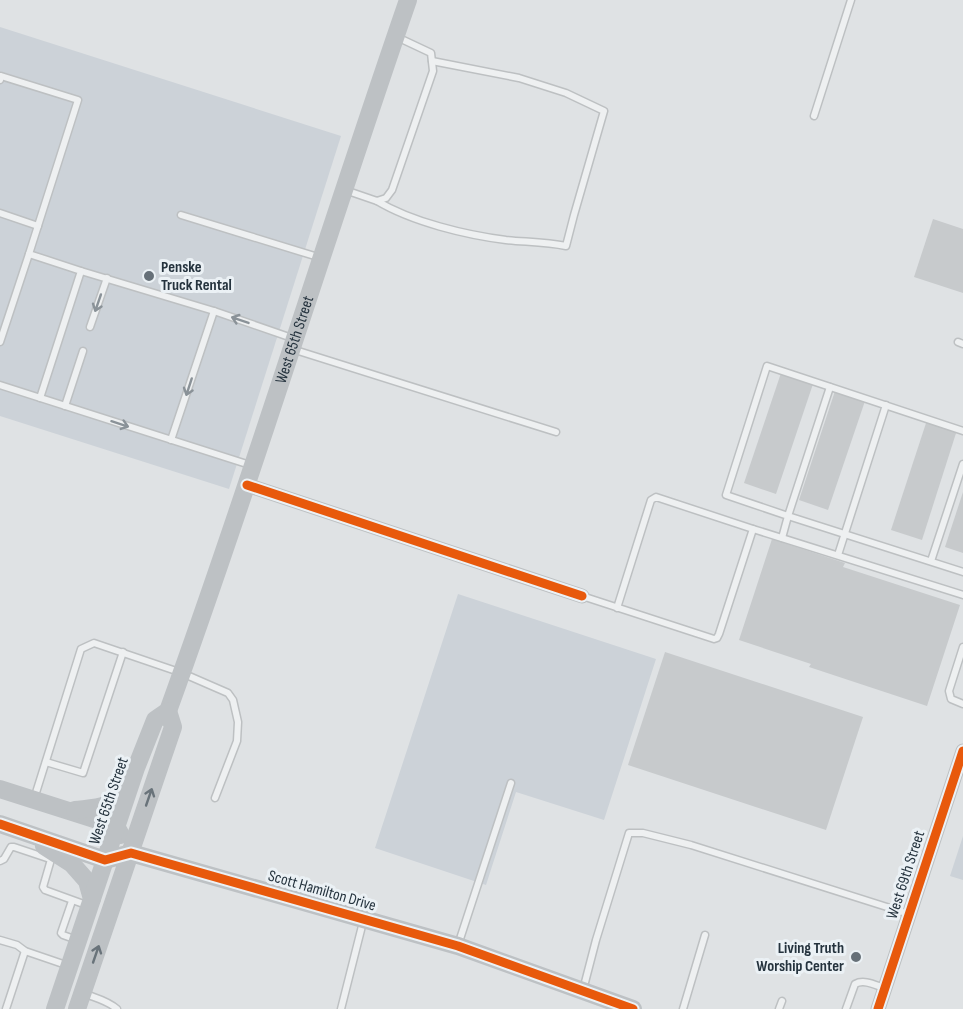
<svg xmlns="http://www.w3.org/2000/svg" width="963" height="1009" font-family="'Sofia Sans Condensed',sans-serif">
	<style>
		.built { fill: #ccd2d8 }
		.building { fill: #c7cacc }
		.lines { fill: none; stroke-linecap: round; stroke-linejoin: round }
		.lane-casing { stroke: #bdc0c2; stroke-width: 9 }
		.street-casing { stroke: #bdc0c2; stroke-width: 15 }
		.lane { stroke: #eef0f1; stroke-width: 6 }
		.street { stroke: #eef0f1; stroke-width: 12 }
		.secondary { stroke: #bdc1c4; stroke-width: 18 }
		.cycleway-casing { stroke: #ebf1f5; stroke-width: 13 }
		.cycleway { stroke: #e8590c; stroke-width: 9 }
		.oneway { stroke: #8a9298 }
		.oneway2 { stroke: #69737a }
		.poi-dot { fill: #667078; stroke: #ebf1f5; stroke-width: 2 }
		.labels { text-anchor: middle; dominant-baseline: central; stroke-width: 6; stroke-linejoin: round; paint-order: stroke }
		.poi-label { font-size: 16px; font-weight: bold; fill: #25333e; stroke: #ebf1f5; text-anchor: start }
		.street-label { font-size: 16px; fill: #25333e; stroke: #ebf1f5 }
	</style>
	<rect width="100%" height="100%" fill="#dfe2e4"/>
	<g class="built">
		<path d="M0 27 341 136 229 489 0 416Z"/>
		<path d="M458 594 656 659 604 820 516 792 486 885 375 848Z"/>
		<path d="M963 836V880L950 876Z"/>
	</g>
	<g class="building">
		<path d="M933 219 963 229V293L914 277Z"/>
		<path d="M781 373 813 384 776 494 744 483Z"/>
		<path d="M835 391 865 401 828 510 799 500Z"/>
		<path d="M927 420 957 430 922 540 891 530Z"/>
		<path d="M963 492V553L945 547Z"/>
		<path d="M772 539 845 563 843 567 960 605 927 706 809 667 811 664 739 640Z"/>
		<path d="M665 652 863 717 826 830 628 765Z"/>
	</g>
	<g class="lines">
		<g class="lane-casing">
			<g id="lane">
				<path d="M0 80 1 76 78 100 29 254 81 271 40 398"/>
				<path d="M814 116 851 0"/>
				<path d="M345 190 377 201 386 198 392 190 433 71 431 53 397 37"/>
				<path d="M377 201C412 222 466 235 506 240 526 242 546 242 566 246L574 215 604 111 566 93 519 78 432 61"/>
				<path d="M0 213 38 226"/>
				<path d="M181 215 318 257"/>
				<path d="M81 271 214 311 292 338"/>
				<path d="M90 327 107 278"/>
				<path d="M0 342 29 254"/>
				<path d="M958 342 963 344"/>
				<path d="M292 349 556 432"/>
				<path d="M0 385 250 465"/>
				<path d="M830 387 788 516 963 572"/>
				<path d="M65 406 83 351"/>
				<path d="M171 440 214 311"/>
				<path d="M753 529 963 595"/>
				<path d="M782 538 788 516 726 495 767 366 963 431"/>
				<path d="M838 555 886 405"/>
				<path d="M931 561 963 464"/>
				<path d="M582 596 714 639 717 638 719 634 753 529 656 497 651 500 617 608"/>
				<path d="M963 647 949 691 951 699 963 704"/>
				<path d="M46 762 83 773 123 652"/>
				<path d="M34 799 81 649 94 643 182 673 228 693 233 700 238 722 237 741 215 798"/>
				<path d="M52 856 43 887 45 890 89 906"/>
				<path d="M0 861 4 859 11 847H14L50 859"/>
				<path d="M72 901 61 933 63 935 77 940"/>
				<path d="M0 940 17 945 25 951 66 965"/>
				<path d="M458 945 511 783"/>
				<path d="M583 990 596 940 629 833H643L691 845 909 914"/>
				<path d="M83 993C95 998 107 1000 117 1009"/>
				<path d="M6 1009 25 951"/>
				<path d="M341 1009 363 922"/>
				<path d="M683 1009 705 935"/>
				<path d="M779 1009 782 1001"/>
				<path d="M846 1009 855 984C864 979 875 985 884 988"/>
			</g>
		</g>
		<g class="street-casing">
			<g id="street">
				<path d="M247 485 582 596"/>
				<path d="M878 1009 963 751"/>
			</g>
		</g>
		<use href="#lane" class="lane"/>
		<use href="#street" class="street"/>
		<g class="secondary">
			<path d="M0 789 116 826 121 835"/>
			<path d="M75 810C101 807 110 809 125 785"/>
			<path d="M0 824 105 860 131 853 458 946 633 1009"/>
			<path d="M44 846 72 864 87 881 92 899"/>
			<path id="s1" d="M55 1009 136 768 155 720 168 711C253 476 326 237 408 0"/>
			<path d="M77 1009 173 727 168 711"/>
		</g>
		<g class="cycleway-casing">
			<g id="cycleway">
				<path d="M247 485 582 596"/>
				<path d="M0 824 105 860 131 853 458 946 633 1009"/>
				<path d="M878 1009 963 751"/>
			</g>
		</g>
		<use href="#cycleway" class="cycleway"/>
	</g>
	<defs><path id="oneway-shaft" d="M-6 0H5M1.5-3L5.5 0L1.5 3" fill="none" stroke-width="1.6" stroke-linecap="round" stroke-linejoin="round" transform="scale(1.5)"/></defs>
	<g class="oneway">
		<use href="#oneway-shaft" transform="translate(98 303) rotate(109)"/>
		<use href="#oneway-shaft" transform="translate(240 320) rotate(-161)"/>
		<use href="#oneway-shaft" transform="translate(189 387) rotate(108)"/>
		<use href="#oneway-shaft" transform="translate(120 424) rotate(18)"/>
	</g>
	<g class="oneway2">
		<use href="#oneway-shaft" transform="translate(149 797) rotate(-71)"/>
		<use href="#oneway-shaft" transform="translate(96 954) rotate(-71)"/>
	</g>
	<g class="poi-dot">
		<circle cx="149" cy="276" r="6"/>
		<circle cx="856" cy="957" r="6"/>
	</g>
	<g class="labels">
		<g class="poi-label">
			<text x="161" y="267">Penske<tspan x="161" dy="18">Truck Rental</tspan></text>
			<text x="844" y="948" text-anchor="end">Living Truth<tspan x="844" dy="18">Worship Center</tspan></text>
		</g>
		<g class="street-label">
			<text stroke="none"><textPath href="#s1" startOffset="714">West 65th Street</textPath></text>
			<text transform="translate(109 801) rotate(-71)">West 65th Street</text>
			<text transform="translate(906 875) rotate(-72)">West 69th Street</text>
			<text transform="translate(322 891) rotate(16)">Scott Hamilton Drive</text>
		</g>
	</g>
</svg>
